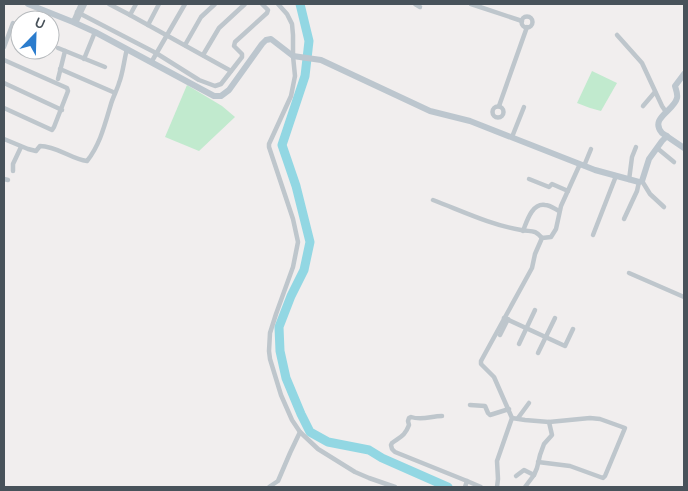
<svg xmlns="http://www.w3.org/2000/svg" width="688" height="491" font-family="Quicksand,sans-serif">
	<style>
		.green { fill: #c1eace }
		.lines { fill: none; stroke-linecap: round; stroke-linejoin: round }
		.river { stroke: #92d7e3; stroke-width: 9 }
		.street { stroke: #bec6cc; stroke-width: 4.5 }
		.secondary { stroke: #bcc6ce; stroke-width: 6 }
	</style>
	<rect width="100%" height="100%" fill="#f1eeee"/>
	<g class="green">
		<path d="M592 71 617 83 601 111 590 108 577 103Z"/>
		<path d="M187 85 222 106 235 117 199 151 165 137Z"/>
	</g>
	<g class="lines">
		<path class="river" d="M300 4 309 41 305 76 282 145 296 186 310 242 304 270 291 296 279 327 280 351 286 378 301 414 310 432 328 442 369 450 382 458 448 487"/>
		<g class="street">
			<path d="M109 4 130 15 136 4"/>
			<path d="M278 4 287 14 292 24 293 35V56L295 76 291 96 269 144V147L293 219 298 242 293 267 276 314 270 333 269 351 270 359 281 395 292 420 300 432 318 449 355 472 369 478 395 487"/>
			<path d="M415 4 420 7"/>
			<path d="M471 4 522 21"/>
			<path d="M77 12 156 53 199 80 215 86 221 84 242 57V54L234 46 235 42 267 13 268 10 262 4"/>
			<path d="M130 15 231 71"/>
			<circle cx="527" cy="22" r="5.5"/>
			<path d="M73 22 81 4"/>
			<path d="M76 23 85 4"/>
			<path d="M148 25 159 4"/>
			<path d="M617 35 642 63 662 106 666 112"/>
			<path d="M185 45 201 17 215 4"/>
			<path d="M4 47 13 23"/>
			<path d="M58 48 105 67"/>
			<path d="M203 55 219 28 245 4"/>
			<path d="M84 59 95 32"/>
			<path d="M4 60 67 88 68 91 54 127 52 130 4 108"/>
			<path d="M152 61 185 4"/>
			<path d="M60 69 113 92"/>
			<path d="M58 79 65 51"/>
			<path d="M4 83 62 110"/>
			<path d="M499 106 527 27"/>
			<path d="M643 106 655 92"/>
			<circle cx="498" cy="112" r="5.5"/>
			<path d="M512 137 524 107"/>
			<path d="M4 139 28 149 36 151 40 146C57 146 71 159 87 161 100 145 105 124 111 104 113 97 117 90 119 83 123 73 124 60 127 49"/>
			<path d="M657 148 674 162"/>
			<path d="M584 166 591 149"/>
			<path d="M13 171V164L21 147"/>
			<path d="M4 179 8 180"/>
			<path d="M529 179 549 187 552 184 568 191"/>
			<path d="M629 180 632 157 636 147"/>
			<path d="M642 181 650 194 664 207"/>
			<path d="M433 200C462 211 491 225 521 230 531 232 535 229 542 238"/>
			<path d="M624 219 637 191 639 182"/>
			<path d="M523 231C527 221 532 203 545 205 550 205 555 209 559 211"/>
			<path d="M593 235 616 176"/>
			<path d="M629 273 684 297"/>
			<path d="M504 318 565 346 573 329"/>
			<path d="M500 335 508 319"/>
			<path d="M519 344 535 310"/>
			<path d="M538 353 555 318"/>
			<path d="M470 405 485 406 488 413 490 415 509 409"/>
			<path d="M442 416C431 416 422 421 411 417L409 418 408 421 409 425C405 436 400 437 392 443L391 445 392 449 395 452 467 481"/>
			<path d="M512 418 525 420 549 422 590 418 600 419 625 428 605 476 603 478 570 466 538 462"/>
			<path d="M518 418 529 403"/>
			<path d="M516 476 524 470 534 475"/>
			<path d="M269 487 278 481 290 453 300 432"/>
			<path d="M465 487 467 481 481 487"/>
			<path d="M497 487 498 479 497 461 512 418 494 377 481 364V361L532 268 535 254 542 238 551 237 556 229 561 206 580 164"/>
			<path d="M525 487 534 475 537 468 540 455 544 444 552 435 549 422"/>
		</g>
		<g class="secondary">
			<path d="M28 4 73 22 95 32 214 96H221L229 90 262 44 266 40 271 39 293 56 321 60 430 111 470 121 595 170 639 182 642 181 649 159 662 141 667 136"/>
			<path d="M684 74 675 86C676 90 678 94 677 98 674 111 649 118 662 133L684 148"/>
		</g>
	</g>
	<rect width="688" height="491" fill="none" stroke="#48525a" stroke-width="10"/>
	<g transform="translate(35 35) rotate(23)"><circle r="24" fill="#ffffff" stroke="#b6babd"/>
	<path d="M0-4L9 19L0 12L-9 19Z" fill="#2b7ccd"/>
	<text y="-8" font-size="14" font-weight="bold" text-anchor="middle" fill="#48525a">U</text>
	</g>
</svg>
